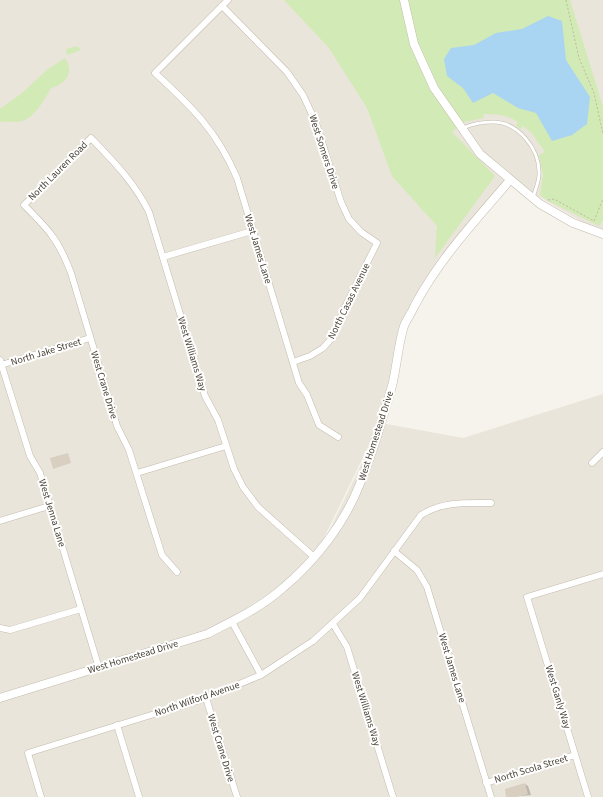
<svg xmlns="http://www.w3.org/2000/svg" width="603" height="797" font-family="'Source Sans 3',sans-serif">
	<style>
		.residential { fill: #eae5da }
		.green { fill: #d2eab5 }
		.water { fill: #a9d4f2 }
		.shadow { fill: #0003 }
		.building { fill: #d8cfc1 }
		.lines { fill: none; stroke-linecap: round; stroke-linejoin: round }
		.service-casing { stroke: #c2bbae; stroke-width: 4 }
		.minor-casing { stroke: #c2bbae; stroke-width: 7 }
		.tertiary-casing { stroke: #c2bbae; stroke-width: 9 }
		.path { stroke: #c4b79f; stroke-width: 1; stroke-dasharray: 2 2; stroke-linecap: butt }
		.service { stroke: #fff; stroke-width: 3 }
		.minor { stroke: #fff; stroke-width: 6 }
		.tertiary { stroke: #fff; stroke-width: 8 }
		.labels { text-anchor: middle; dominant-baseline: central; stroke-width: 4; stroke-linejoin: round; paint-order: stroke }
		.street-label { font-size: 10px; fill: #4b4439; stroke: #fff }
	</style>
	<rect width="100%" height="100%" fill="#f6f3ec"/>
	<g class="residential">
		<path d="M0 0H603V234L510 180 465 232 412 311 384 414 320 546 275 591 206 632 0 697Z"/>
		<path d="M603 394V797H0V698L207 634 270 597 322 546 381 423 463 438Z"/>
	</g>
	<g class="green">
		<path d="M284 0H570L603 107V220L599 226 548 201 540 195 543 175 539 155 545 152 531 132 523 126 520 129 516 126 518 122C508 115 497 114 485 114H483L484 118 464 122 452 132 495 176 435 258 437 226 392 176 367 108 329 48Z"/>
		<path d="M77 46 81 50 67 55 66 49Z"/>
		<path d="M65 58C75 73 66 84 51 88 44 100 36 116 22 121 16 123 7 121 0 122V109L22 93 48 69Z"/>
	</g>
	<path class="water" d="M548 16 562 21 566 60 590 97 587 124 572 135 552 141 536 113 518 108 493 93 473 103 463 88 447 76 444 59 451 48 474 45 496 33 522 29Z"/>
	<path class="shadow" d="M525 784 528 786 531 795 508 797Z"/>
	<g class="building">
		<path d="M68 453 71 463 53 469 50 458Z"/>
		<path d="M525 783 528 794 517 797H506L505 789Z"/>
	</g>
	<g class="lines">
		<g class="service-casing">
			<path id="service" d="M463 128C472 124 482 122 493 122 518 122 540 149 539 174 539 182 535 190 533 198"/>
		</g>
		<g class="minor-casing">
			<g id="minor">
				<path d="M228 0 155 73C192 107 217 131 237 178L299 383 307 395 319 425 338 437"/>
				<path d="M222 6 287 72 303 95 316 123 341 202 349 219 361 232 377 243 346 305 333 337 323 348 310 356 293 362"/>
				<path d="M163 257 252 231"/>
				<path d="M0 360 30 456 40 473 99 668"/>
				<path d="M1 365 90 338"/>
				<path d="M592 463 603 452"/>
				<path d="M137 473 226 446"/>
				<path d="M0 521 49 506"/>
				<path d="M394 551 417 570 427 587 491 797"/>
				<path d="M177 572 162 555 129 450 117 426 71 273C58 239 49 230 24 205L91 138C114 162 134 182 149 212L205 396 218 420 234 469 243 487 258 507 314 557"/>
				<path d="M232 622 261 675"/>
				<path d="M333 624 347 647 393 797"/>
				<path d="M0 628 10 630 81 609"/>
				<path d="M206 698 237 797"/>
				<path d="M117 725 139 797"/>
				<path d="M486 783 575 755"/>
				<path d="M41 797 28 753 206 698 261 675 313 641 360 598 421 515C443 501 467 503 491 503"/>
				<path d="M588 797 527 597 603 574"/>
			</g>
		</g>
		<g class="tertiary-casing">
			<g id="tertiary">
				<path d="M404 0 414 44 434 88 480 154 540 204 573 223 603 234"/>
				<path d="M0 698 207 634C233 621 262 607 284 587 315 561 344 524 359 486 373 454 382 420 392 386 397 366 398 345 404 326 407 319 412 312 415 305 440 258 476 220 510 180"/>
			</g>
		</g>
		<g class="path">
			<path d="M566 0 579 58 594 93 603 134"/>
			<path d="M548 200 554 199 594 221 603 199"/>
		</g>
		<use href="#service" class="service"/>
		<use href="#minor" class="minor"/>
		<use href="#tertiary" class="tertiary"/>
	</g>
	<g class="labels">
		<g class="street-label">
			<text transform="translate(324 152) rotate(72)">West Somers Drive</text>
			<text transform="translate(58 171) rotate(-45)">North Lauren Road</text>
			<text transform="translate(258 249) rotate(73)">West James Lane</text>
			<text transform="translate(349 301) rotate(-64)">North Casas Avenue</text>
			<text transform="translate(46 352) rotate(-17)">North Jake Street</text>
			<text transform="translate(192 354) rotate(73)">West Williams Way</text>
			<text transform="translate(104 385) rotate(73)">West Crane Drive</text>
			<text transform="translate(376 436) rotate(-72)">West Homestead Drive</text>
			<text transform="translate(52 513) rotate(73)">West Jenna Lane</text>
			<text transform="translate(133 657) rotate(-17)">West Homestead Drive</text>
			<text transform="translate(452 668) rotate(73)">West James Lane</text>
			<text transform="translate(558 697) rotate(73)">West Ganly Way</text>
			<text transform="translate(197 699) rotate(-19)">North Wilford Avenue</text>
			<text transform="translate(366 709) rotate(73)">West Williams Way</text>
			<text transform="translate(221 748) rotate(73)">West Crane Drive</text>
			<text transform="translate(531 769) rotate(-17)">North Scola Street</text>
		</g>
	</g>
</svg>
